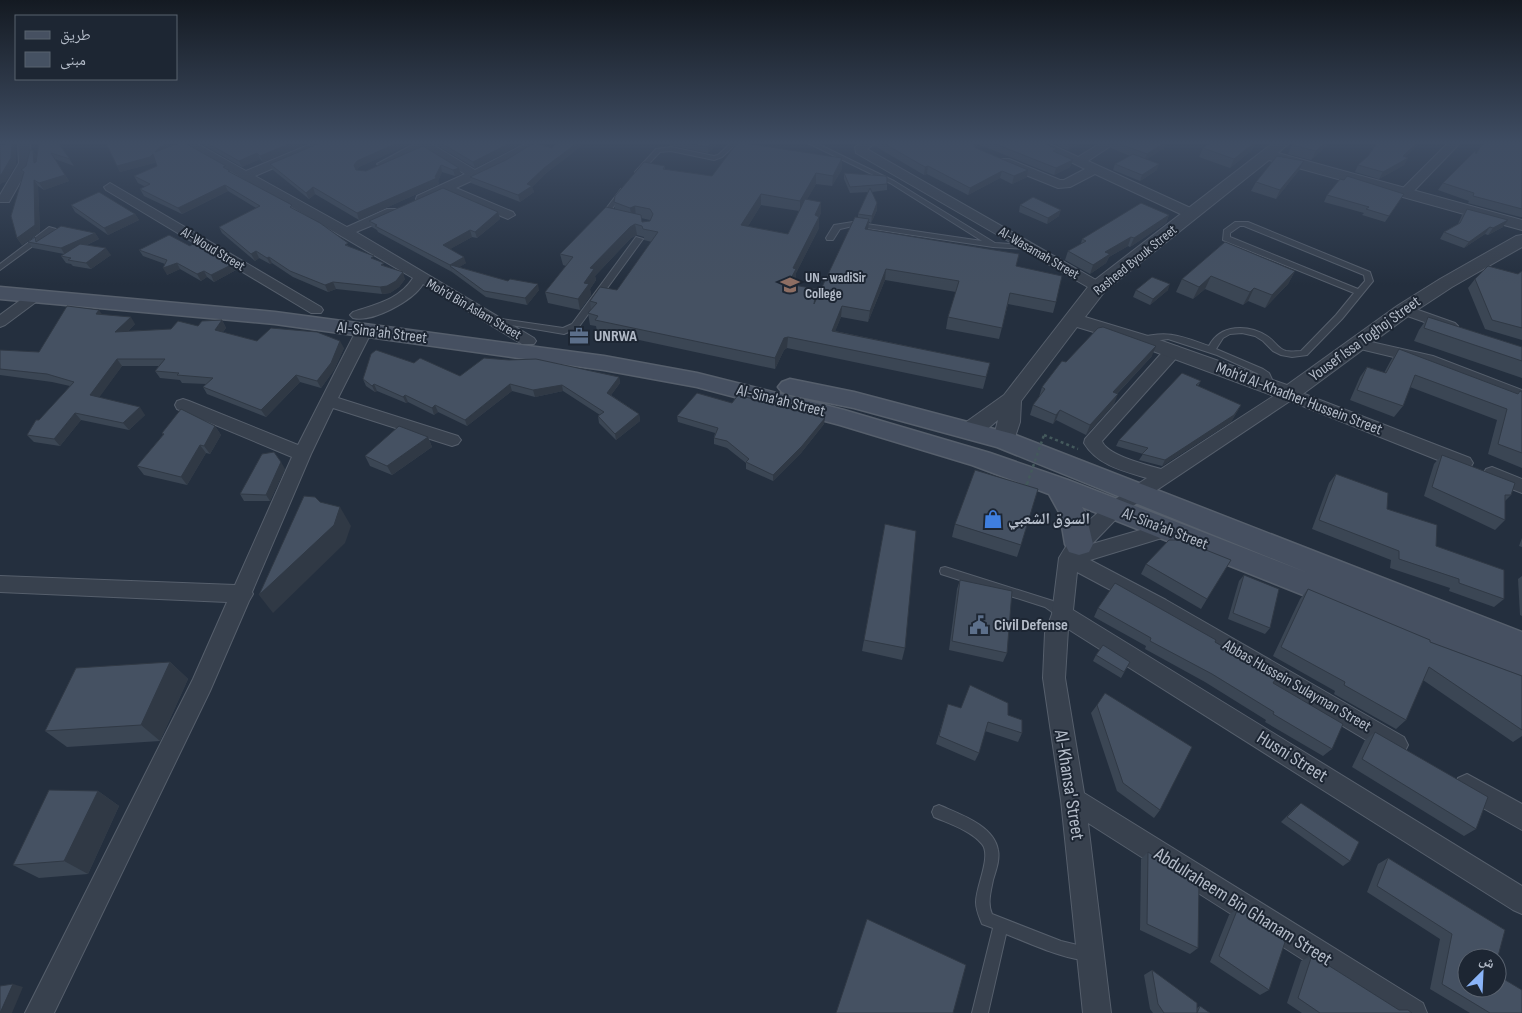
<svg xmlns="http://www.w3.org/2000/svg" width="1522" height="1013" font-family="'Sofia Sans Condensed','Noto Naskh Arabic',sans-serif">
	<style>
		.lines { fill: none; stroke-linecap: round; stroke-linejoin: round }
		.service-casing { stroke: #565f6c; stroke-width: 2 }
		.minor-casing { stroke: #565f6c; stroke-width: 2 }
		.tertiary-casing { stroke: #565f6c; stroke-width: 2 }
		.secondary-casing { stroke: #565f6c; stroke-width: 3 }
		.path { stroke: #44595c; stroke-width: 2.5; stroke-dasharray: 3 3; stroke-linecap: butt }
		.service { fill: #38414e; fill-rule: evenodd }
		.minor { fill: #38414e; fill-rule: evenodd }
		.tertiary { fill: #38414e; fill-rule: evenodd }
		.secondary { fill: #465061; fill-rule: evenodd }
		.path-bridge-far1 { stroke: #44595c; stroke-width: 2.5; stroke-dasharray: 3 3; stroke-linecap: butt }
		.path-bridge { stroke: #44595c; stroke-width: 3; stroke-dasharray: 4.5 4.5; stroke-linecap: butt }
		.wall { fill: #3b4654; fill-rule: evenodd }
		.shaded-wall { fill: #303945 }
		.building { fill: #455162; stroke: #303945 }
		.labels { text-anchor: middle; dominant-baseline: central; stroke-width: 4; stroke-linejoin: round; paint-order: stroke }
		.far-street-label { font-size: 14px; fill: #b4bcc9; stroke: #1d2633 }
		.far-poi-label { font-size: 14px; font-weight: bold; fill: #b4bcc9; stroke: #1d2633; text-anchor: start }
		.street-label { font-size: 16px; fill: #b4bcc9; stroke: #1d2633 }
		.poi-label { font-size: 16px; font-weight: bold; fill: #b4bcc9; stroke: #1d2633; text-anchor: start }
		.near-street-label { font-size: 19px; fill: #b4bcc9; stroke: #1d2633 }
	</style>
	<rect width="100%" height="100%" fill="#242f3e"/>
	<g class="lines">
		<g class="service-casing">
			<g id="service">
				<path d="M731 143H737L722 157 714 160 671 151 660 152 640 173 635 172 656 149 671 147 714 156 718 155Z"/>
				<path d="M808 143H816L894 181 995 243 1027 245 1031 247 1027 249 993 247 853 226 840 229 833 240H827L826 238 834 225 853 222 982 241 890 183Z"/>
				<path d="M621 189 626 190 611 210 612 214 618 217 614 219 607 216 605 210Z"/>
				<path d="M1235 222H1248L1370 272 1373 281 1342 319 1307 355 1292 357 1281 355 1273 351 1263 341 1255 336 1242 333 1230 334 1223 338 1216 349 1263 369 1269 373 1275 386 1271 389 1268 388 1263 377 1257 373 1217 355 1168 339 1141 343 1137 340 1138 338C1169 330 1180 336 1209 346 1220 324 1248 324 1267 336 1274 340 1278 349 1286 351 1291 352 1296 351 1301 351L1336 315 1354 293 1223 240 1224 230ZM1240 226H1244L1364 275 1365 281 1358 289 1230 237V233Z"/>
				<path d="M49 227 56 229 0 270V264Z"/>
				<path d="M636 237 643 239 578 328 564 334 494 322 490 320 494 318 563 328 572 324Z"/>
				<path d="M945 567 1053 601 1066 611 1068 614 1066 617 1062 619 1045 607 941 574 940 571 941 568Z"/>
				<path d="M939 805C959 814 994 825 998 850 1000 860 996 870 993 880 991 891 987 903 992 914L1061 941 1094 949 1096 954 1094 959C1078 966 1024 941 1006 934L988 1013H972L993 928 982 924C979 916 976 910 976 902 976 886 992 856 982 844 970 830 950 824 934 817L932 812 934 807Z"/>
			</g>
		</g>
		<g class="minor-casing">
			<g id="minor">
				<path d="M0 143H14L12 145 0 148Z"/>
				<path d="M18 143H30L31 163 9 202H0V195L19 163Z"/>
				<path d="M182 143H196L246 171 313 143H329L327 145 255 176 347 227 387 209H397L399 212 397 215 356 232 534 338 536 341 534 344H522L423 284C413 301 372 323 353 318L350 315 353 312C376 304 399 300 413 278Z"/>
				<path d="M416 143H430L475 170 527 143H541L506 165 456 188 513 212 515 215 508 219 446 193 427 202H417L416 199 417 196 465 174 425 150 387 167 383 168 377 164Z"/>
				<path d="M861 143H876L867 149 1103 284 1105 287 1103 290H1093L856 153 855 147Z"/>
				<path d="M1033 143H1048L1078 157 1101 143H1115L1088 161 1197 211 1199 214 1192 218 1187 217 1095 174 1070 187 1058 188 1001 165 999 162 1001 159H1009L1060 180H1064L1085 169Z"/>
				<path d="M1448 143H1460L1410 195H1402L1400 192 1402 189Z"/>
				<path d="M110 183 321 307 323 310 321 313H311L106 190 104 187Z"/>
				<path d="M35 292 40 293 42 296 40 299 5 325 0 327V315L30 293Z"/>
				<path d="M1404 305 1455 323 1458 326 1455 329 1450 331 1399 313 1397 310 1399 307Z"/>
				<path d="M364 326 369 328 372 331 338 398 458 436 461 440 458 444 452 446 333 408 311 454 252 592 253 594 249 601 210 691 54 1013H25L193 679 227 602 0 592V576L235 585 292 457 177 409 175 405 177 401 183 399 189 401 298 445 356 331 359 328Z"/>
				<path d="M1358 339 1433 356 1522 390V402L1423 364 1352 347 1350 344 1352 341Z"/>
				<path d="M1173 346 1179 347 1181 351 1179 355 1102 441C1106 455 1147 465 1161 469L1283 390 1289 388 1470 458 1473 463 1470 468 1464 469 1458 468 1290 401 1121 514 1092 544 1168 522 1175 524 1178 529 1175 534 1090 560 1166 600 1404 737 1408 745 1404 753 1396 756 1388 753 1152 612 1077 572 1073 610 1522 886V914L1513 910 1068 629 1065 678 1084 793 1423 1003 1427 1013H1387L1088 823 1111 1013H1083L1061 800 1043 678 1045 633 1052 614 1059 558C1078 523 1114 499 1147 478 1123 471 1097 465 1084 443L1085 439 1167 347Z"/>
				<path d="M1492 467 1522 479V493L1486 479 1483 474 1486 469Z"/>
				<path d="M1467 774 1522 804V830L1458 794 1455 786 1458 778Z"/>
			</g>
		</g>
		<g class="tertiary-casing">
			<path id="tertiary" d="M1273 143H1289L1278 153 1522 220V230L1269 160 1105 291 1085 317 1148 336 1287 385 1397 306 1440 279 1516 236 1522 235V247L1452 287 1411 314 1296 399 1289 401 1282 399 1134 344 1077 327 1021 401 1020 422 1012 446 1004 448 996 446 993 440 998 420C987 429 977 440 962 435L959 430 962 425 1004 395 1091 283Z"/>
		</g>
		<g class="secondary-casing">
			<path id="secondary" d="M0 287 275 312 604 356 697 373 844 410 990 453 1068 480 1308 573 997 447 854 408 790 395 782 392 778 387 782 382 790 379 854 392 1013 434 1522 632V682L1082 507 1086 514 1093 544 1089 552 1079 555 1069 552 1065 544 1060 514 1049 494 972 465 840 425 697 387 604 370 275 324 0 299Z"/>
		</g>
		<path class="path" d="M1044 435 1078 449"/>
		<use href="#service" class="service"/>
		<use href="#minor" class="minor"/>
		<use href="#tertiary" class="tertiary"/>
		<use href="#secondary" class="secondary"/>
		<path class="path-bridge-far1" d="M1027 484 1044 435"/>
		<path class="path-bridge" d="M1025 488 1027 482"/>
	</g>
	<g class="wall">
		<path d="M39 143H62L59 144 74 166 55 159 69 181 44 190 38 186 40 232 22 245 17 238 23 174 21 170 37 156Z"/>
		<path d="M106 143H175L173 145 226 166 227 170 230 171 231 173 295 210 350 247 375 260 405 279 399 287 390 293 382 294 336 289 328 292 293 277 272 263 270 264 259 258 255 261 222 233 219 227 256 208 228 191 182 214 144 196 140 189 146 187 138 183 134 176 157 166 156 162 154 163 120 172 117 166Z"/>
		<path d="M200 143H309L263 162 260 159 242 167Z"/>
		<path d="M320 143H412L359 167 357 170 366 171 423 146 461 174 455 176 442 172 438 181 439 184 359 220 315 194 309 199 273 170 270 164Z"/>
		<path d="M433 143H523L475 168Z"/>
		<path d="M557 143H585L545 174 532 187 534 192 520 202 471 183 470 177 552 148Z"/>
		<path d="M666 143H718L708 153 669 145V144Z"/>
		<path d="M876 143H1044L1056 153 1073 160 1070 167 1054 175 978 144 975 147 976 148 1027 177 1012 184 1000 178 968 195 927 174 924 175 875 146Z"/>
		<path d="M1052 143H1082L1068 150Z"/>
		<path d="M1112 143H1166L1164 148 1147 159 1157 170 1140 181 1113 170 1115 164 1130 156 1111 148Z"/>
		<path d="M1210 143H1256L1254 145 1251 151 1230 168 1199 157 1203 148Z"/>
		<path d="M1330 143 1311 160 1288 154 1292 145Z"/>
		<path d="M1377 143H1420L1405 157 1408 158 1404 165 1379 179 1355 172 1358 165 1368 156Z"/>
		<path d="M1423 143H1440L1439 145Z"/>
		<path d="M1522 143V217H1520L1468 203 1469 201 1438 190 1443 183 1476 154Z"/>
		<path d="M842 158V169L832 186 816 184 807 199 821 213 819 217V228L796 273 795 280 793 285 815 302 858 217V214L868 192 850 193 844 179V173L887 184V190L872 192 877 203V210L871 223 869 222 868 229 1016 266 1056 302 1053 313 1008 304 999 339 946 329 948 317 956 292 885 280 868 322 841 317 835 331 990 363 983 389 787 348 784 350 775 369 597 331 596 326 590 325 588 313 591 310 590 301 617 290 652 242 644 240V237L637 235 631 238 595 276 596 280 590 289 591 295 580 310 548 303 545 292 566 266 563 265 560 254 615 209 614 202 665 166V169L712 176ZM761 205 799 211 788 234 748 226ZM641 218 650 220V221L642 222Z"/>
		<path d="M1299 170 1276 199 1251 191 1256 182Z"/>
		<path d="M1404 194 1385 222 1362 215 1364 213 1324 202 1327 195Z"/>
		<path d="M71 205 135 214 139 220 108 235 75 212Z"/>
		<path d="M1020 205 1059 216 1047 224 1019 212Z"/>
		<path d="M1467 209 1503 227 1488 235 1485 234 1464 248 1440 239 1444 232 1458 224 1462 215Z"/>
		<path d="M498 212 500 219 477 238 472 237 450 249 466 263 459 267 539 290 527 305 486 297 452 272 378 232 377 230 372 227 369 221Z"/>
		<path d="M1169 215 1166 223 1130 247 1128 246 1109 257 1106 263 1090 274 1065 260 1068 251 1081 244 1082 239Z"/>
		<path d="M95 233 99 239 87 245 111 255 91 269 73 266 71 264 66 263 61 256 64 254 33 248 28 242 35 237 38 241Z"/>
		<path d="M1225 242 1295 271 1288 284 1265 308 1248 301 1243 305 1205 289 1193 299 1176 292 1182 279Z"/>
		<path d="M139 250 236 270 214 282 207 277 201 281 180 269 167 275 165 264 143 256Z"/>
		<path d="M1522 271V340L1485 329 1468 288 1475 279 1518 274Z"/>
		<path d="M1136 290H1168L1150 305 1133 297Z"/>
		<path d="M103 315 135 324 128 331 171 329 198 326 222 320 226 328 223 332 257 341 344 348 334 370 321 388 300 382 266 417 207 394 203 387 206 384 182 383 180 380 160 378 155 371 159 366H122L99 397 145 415 129 430 81 420 60 446 34 442 27 435 70 386 52 382 0 375V350L39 352Z"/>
		<path d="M1428 317 1522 347V378L1414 341 1419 330Z"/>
		<path d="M1399 349 1517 393 1520 391 1522 392V468L1488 454 1497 420 1410 387 1403 406 1394 417 1350 400 1360 377 1367 367 1384 373 1391 360Z"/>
		<path d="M1152 356 1117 394 1114 404 1086 435 1056 420 1053 424 1030 415 1033 405 1039 397 1042 387 1066 362Z"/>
		<path d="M414 363 460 376 619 377 620 383 611 395 639 414 640 421 616 440 599 423 598 416 600 415 563 391 535 397 512 391 467 426 438 412 434 415 408 402 406 403 377 391 375 392 366 386 363 379Z"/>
		<path d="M1201 381 1198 386 1241 405 1231 422 1162 466 1139 460 1143 454 1116 446 1119 440Z"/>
		<path d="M732 403 824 424 801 453 773 481 746 469V463L727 448 714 444V438L715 433 678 422 677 416Z"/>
		<path d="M215 426 221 435 210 454 206 453 187 485 144 475 137 466 163 435 162 433Z"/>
		<path d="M428 437 432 447 392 475 370 466 365 456Z"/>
		<path d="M1442 455 1511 495 1505 501V520L1495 530 1424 496 1434 464Z"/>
		<path d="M285 469 270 501H244L240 494Z"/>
		<path d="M1336 474 1387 509 1504 599 1494 607 1449 591 1450 588 1390 568 1391 560 1312 529 1329 483Z"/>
		<path d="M885 524 905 648 902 660 862 651Z"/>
		<path d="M955 524 1021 545 1017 557 952 537Z"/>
		<path d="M1522 538V547L1519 546Z"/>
		<path d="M1146 564 1207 599 1201 609 1141 574Z"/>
		<path d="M1244 575 1270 628 1265 634 1228 619 1239 581Z"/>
		<path d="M1522 576V616L1520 615 1518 579Z"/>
		<path d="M960 580 1007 653 1003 662 949 650 957 589Z"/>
		<path d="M1308 589 1430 642 1522 676V736L1513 742 1423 680 1406 720 1396 729 1334 694 1335 691 1273 656 1300 599Z"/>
		<path d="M1098 608 1215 642 1261 671 1273 683 1332 749 1323 756 1265 722 1266 720 1205 682 1145 649 1146 646 1094 617Z"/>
		<path d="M1096 655 1130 662 1121 678 1093 661Z"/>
		<path d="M170 662 188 679 160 741 67 747 45 731Z"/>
		<path d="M948 704 961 708 1008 715 1022 733 1018 742 985 731 979 753 975 761 936 744Z"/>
		<path d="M1097 705 1160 810 1154 818 1117 791 1091 713Z"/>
		<path d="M1375 732 1476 829 1464 836 1352 767 1365 740Z"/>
		<path d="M98 791 119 806 88 874 39 878 13 865Z"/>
		<path d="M1301 803 1350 861 1343 866 1281 822 1295 808Z"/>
		<path d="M1148 852 1198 948 1190 954 1140 930 1141 859Z"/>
		<path d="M1388 858 1505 930 1467 958 1522 1013H1470L1430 989 1440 939 1367 892 1378 864Z"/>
		<path d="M1238 908 1269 990 1260 995 1210 962 1229 915Z"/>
		<path d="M1312 955 1399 1010 1412 1013H1302L1287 1003 1301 961Z"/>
		<path d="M1152 970 1197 1008 1200 1006 1210 1013H1153L1150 1009 1144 975Z"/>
	</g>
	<g class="shaded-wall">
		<path d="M12 143 16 150V165L6 182 2 183 0 185V175Z"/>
		<path d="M165 143H175L159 159 155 152Z"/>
		<path d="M291 143H309L263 162 260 156Z"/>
		<path d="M397 143H412L359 167 356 171 354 165 357 161Z"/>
		<path d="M510 143H523L475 168 473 162Z"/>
		<path d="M577 143H585L545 174 532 187 534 192 520 202 518 195 527 184 544 168Z"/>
		<path d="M712 143H718L708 153V147Z"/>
		<path d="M972 143H978V144L971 150Z"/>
		<path d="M1070 143H1082L1068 150Z"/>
		<path d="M1164 143H1166L1164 148 1144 161 1147 154Z"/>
		<path d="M1251 143H1256L1254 145 1251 151 1230 168 1234 159Z"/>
		<path d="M1325 143H1330L1311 160 1316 151Z"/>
		<path d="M1417 143H1420L1399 163 1408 158 1404 165 1379 179 1383 172 1403 156Z"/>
		<path d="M33 150 38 157V170L34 163Z"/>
		<path d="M257 153 260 159 242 167 239 161Z"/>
		<path d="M153 154 157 161 154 163 120 172 117 166Z"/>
		<path d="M842 158V169L832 186 833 176Z"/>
		<path d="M1073 160 1070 167 1054 175 1056 168Z"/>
		<path d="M1304 161 1299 170 1276 199 1280 190Z"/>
		<path d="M1159 164 1157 170 1140 181 1142 175Z"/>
		<path d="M441 165 442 172 438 181 439 184 359 220 357 213 435 177Z"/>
		<path d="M928 166 927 174 924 175 925 167Z"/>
		<path d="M459 168 461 174 455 176 453 170Z"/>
		<path d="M1028 170 1027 177 1012 184 1014 176Z"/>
		<path d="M1002 171 1000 178 968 195 970 188Z"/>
		<path d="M816 173V184L800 212V201Z"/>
		<path d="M65 175 69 181 44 190 39 183Z"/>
		<path d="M34 180 38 186 40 232 22 245 17 238Z"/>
		<path d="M225 185 228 191 182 214 178 208Z"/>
		<path d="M313 187 315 194 309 199 306 193Z"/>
		<path d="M761 194V205L742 236 741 225Z"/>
		<path d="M821 202V213L817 221 819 217V228L796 273 795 280 788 295V284L793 268Z"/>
		<path d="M877 203V210L871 223 872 216Z"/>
		<path d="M635 206 636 217 632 219 630 208Z"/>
		<path d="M1061 210 1059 216 1047 224 1048 218Z"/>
		<path d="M498 212 500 219 477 238 475 232Z"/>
		<path d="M135 214 139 220 108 235 104 228Z"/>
		<path d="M1169 215 1166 223 1130 247 1134 238Z"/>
		<path d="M869 219 868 230 865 229Z"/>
		<path d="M1508 220 1503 227 1488 235 1493 228Z"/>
		<path d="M635 224 637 235 631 238 595 276 596 280 590 289 591 295 580 310 578 299 590 268 630 227Z"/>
		<path d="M1490 227 1485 234 1464 248 1469 242Z"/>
		<path d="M470 230 472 237 445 252 443 245Z"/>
		<path d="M95 233 99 239 65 255 61 248Z"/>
		<path d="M1131 237 1128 246 1109 257 1106 263 1090 274 1093 265 1105 252Z"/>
		<path d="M106 248 111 255 91 269 86 263Z"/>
		<path d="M256 251 259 258 255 261 251 254Z"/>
		<path d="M269 257 272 263 270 264 267 258Z"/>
		<path d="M464 257 466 263 455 270 450 266 452 272 450 265Z"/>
		<path d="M177 263 180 269 167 275 163 268Z"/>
		<path d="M233 264 236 270 214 282 211 275Z"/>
		<path d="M886 269 885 280 868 322 870 311Z"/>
		<path d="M204 271 207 277 201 281 197 274Z"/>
		<path d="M1295 271 1288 284 1265 308 1272 295Z"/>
		<path d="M403 272 405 279 399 287 390 293 382 294 380 287Z"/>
		<path d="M1211 276 1205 289 1193 299 1199 287Z"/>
		<path d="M333 282 336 289 328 292 325 285Z"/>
		<path d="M538 284 539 290 527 305 525 298Z"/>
		<path d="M1170 284 1168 290 1150 305 1153 299Z"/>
		<path d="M1254 288 1248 301 1243 305 1250 292Z"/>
		<path d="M842 306 841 317 831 342 832 331Z"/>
		<path d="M99 310 104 317 96 314Z"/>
		<path d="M131 317 135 324 120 339 115 332Z"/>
		<path d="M222 320 226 328 219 337 215 330Z"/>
		<path d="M788 337 787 348 784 350 775 369V358L784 338Z"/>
		<path d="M340 341 344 348 334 370 321 388 317 381Z"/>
		<path d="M1156 346 1152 356 1109 402 1113 392Z"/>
		<path d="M117 359 122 366 96 402 90 395Z"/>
		<path d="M296 375 300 382 266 417 261 410Z"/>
		<path d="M619 377 620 383 608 399 607 393Z"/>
		<path d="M374 384 377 391 375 392 372 386Z"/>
		<path d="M510 384 512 391 467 426 465 420Z"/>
		<path d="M562 385 563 391 535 397 533 390Z"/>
		<path d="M1118 394 1114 404 1086 435 1090 425Z"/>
		<path d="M405 395 408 402 406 403 403 397Z"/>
		<path d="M435 405 438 412 434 415 432 408Z"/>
		<path d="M1241 405 1231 422 1162 466 1165 460Z"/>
		<path d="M140 407 145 415 129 430 123 423Z"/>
		<path d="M1060 410 1056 420 1053 424 1056 415Z"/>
		<path d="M75 413 81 420 60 446 54 439Z"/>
		<path d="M639 414 640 421 616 440 615 434Z"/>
		<path d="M825 418 824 424 801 453 773 481V475Z"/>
		<path d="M215 426 221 435 210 454 204 446Z"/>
		<path d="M428 437 432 447 392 475 387 466Z"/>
		<path d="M200 445 206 453 187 485 181 477Z"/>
		<path d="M281 462 285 469 270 501 266 495Z"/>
		<path d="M340 507 351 526 345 543 273 613 259 595Z"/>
		<path d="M170 662 188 679 160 741 141 725Z"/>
		<path d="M98 791 119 806 88 874 64 861Z"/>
		<path d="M13 984 23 987 12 1013H0Z"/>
	</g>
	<g class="building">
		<path d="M12 143 11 158 1 175H0V145Z"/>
		<path d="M39 143H58L70 159 51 153 65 175 39 183 34 180 35 225 17 238 11 216 24 172 21 170 26 166 30 150H33L34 163 36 162Z"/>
		<path d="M106 143H165L155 152 179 143H185L226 166 223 167 230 171H228L292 205 290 207 320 223 348 243 345 245 374 256 371 258 384 263 381 265 403 272 396 281 387 286 380 287 333 282 325 285 290 271 269 257 267 258 256 251 251 254 219 227 260 206 225 185 178 208 140 189 150 184 134 176 157 166 153 154 150 157 117 166Z"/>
		<path d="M207 143H291L260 156 257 153 239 161Z"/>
		<path d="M320 143H397L357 161 354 165 356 170 366 171 423 146 459 168 453 170 441 165 435 177 437 178 357 213 313 187 306 193 270 164Z"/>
		<path d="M441 143H510L473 162Z"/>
		<path d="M534 143 552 148 557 143H577L544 168 527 184 532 186 518 195 470 177 506 160Z"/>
		<path d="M686 143H712L708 147Z"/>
		<path d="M737 143H744L842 158 833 176 816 173 800 201 761 194 741 225 788 234 805 199 821 202 815 215 819 217 793 268 796 269 788 284 816 289 814 304 855 217 869 219 865 229 1019 254 1016 266 1062 276 1056 302 1010 293 1002 328 948 317 959 281 886 269 870 311 842 306 832 331 990 363 986 377 788 337 784 338 775 358 595 320 598 316 588 313 597 303 590 301 600 287 617 290 658 232 643 229 642 226 635 224 630 227 590 268 594 269 584 283 589 284 578 299 545 292 573 257 560 254 606 207 641 215 642 222 650 221 653 214 650 209 635 206 630 208 614 202 615 196 644 162 665 166 663 169 712 176Z"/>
		<path d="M883 143H973L976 148 1028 170 1014 176 1002 171 970 188 928 166 925 167Z"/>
		<path d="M993 143H1044L1057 149 1053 151 1073 160 1056 168Z"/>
		<path d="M1117 143H1164L1147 154Z"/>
		<path d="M1210 143H1254L1234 159 1203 148Z"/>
		<path d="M1295 143H1325L1316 151 1292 145Z"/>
		<path d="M1377 143H1417L1403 156 1408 158 1383 172 1358 165 1368 156Z"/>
		<path d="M1483 143H1522V209L1473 196 1474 193 1443 183 1475 151 1476 154Z"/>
		<path d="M1133 154 1159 164 1142 175 1115 164Z"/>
		<path d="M1277 156 1304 161 1280 190 1256 182Z"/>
		<path d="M844 173 885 176 887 177V184L850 187Z"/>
		<path d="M1347 176 1404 194 1389 216 1366 209 1369 207 1327 195 1340 179 1344 180Z"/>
		<path d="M443 188 498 212 475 232 470 230 443 245 464 257 450 265 375 226 377 225 369 221Z"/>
		<path d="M870 188 877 203 872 216 858 214Z"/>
		<path d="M99 192 135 214 104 228 71 205Z"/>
		<path d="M1033 197 1061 210 1048 218 1020 205Z"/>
		<path d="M1141 203 1169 215 1134 238 1131 237 1105 252 1110 254 1093 265 1068 251 1086 241 1082 239Z"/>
		<path d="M1467 209 1508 220 1493 228 1490 227 1469 242 1444 232 1460 223Z"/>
		<path d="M61 226 95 233 61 248 28 242 35 237 36 242Z"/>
		<path d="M169 235 190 246 193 244 233 264 211 275 204 271 197 274 177 263 163 268 167 260 139 250Z"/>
		<path d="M1225 242 1295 271 1272 295 1254 288 1250 292 1211 276 1199 287 1182 279Z"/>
		<path d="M80 244 106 248 86 263 68 260 71 258 61 256Z"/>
		<path d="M451 265 508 281 510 279 538 284 525 298 484 291 450 266Z"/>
		<path d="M1488 266 1518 274 1522 271V328L1492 320 1475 279Z"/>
		<path d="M1152 277 1170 284 1153 299 1136 290Z"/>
		<path d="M67 306 99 310 96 314 131 317 115 332 171 329 178 321 198 326 202 321 222 320 215 330 257 341 271 328 317 332 340 341 331 363 317 381 296 375 261 410 203 387 213 378 177 375 179 373 155 371 165 359H117L90 395 140 407 123 423 75 413 54 439 27 435 36 420H39L74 382 47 374 0 369V350L39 352Z"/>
		<path d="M1428 317 1522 347V361L1424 328Z"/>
		<path d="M1103 327 1156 346 1113 392 1118 394 1090 425 1060 410 1056 415 1033 405 1045 389 1042 387 1062 361 1066 362 1098 328Z"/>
		<path d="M1399 349 1518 394 1520 391 1522 392V453L1498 444 1507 409 1415 375 1403 406 1357 390 1367 367 1386 373Z"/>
		<path d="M376 350 414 363 420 358 460 376 484 358 509 360 536 359 619 377 607 393 639 414 615 434 598 416 604 412 562 385 533 390 510 384 465 420 435 405 432 408 405 395 403 397 374 384 372 386 363 379 371 354Z"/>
		<path d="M1182 373 1201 381 1196 385 1241 405 1234 415 1165 460 1142 454 1148 448 1119 440Z"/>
		<path d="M697 393 732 403 738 395 825 418 802 446 773 475 746 462 749 459 727 441 714 438 718 428 677 416Z"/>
		<path d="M181 409 215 426 204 446 200 445 181 477 137 466 164 434 162 433Z"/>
		<path d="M399 426 428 437 387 466 365 456Z"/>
		<path d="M274 452 281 462 266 495 240 494 262 454Z"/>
		<path d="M1442 455 1515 483 1511 495H1505V520L1432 487Z"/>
		<path d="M975 470 1038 489 1021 545 955 524Z"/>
		<path d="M1336 474 1388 493 1387 509 1437 525 1436 546 1504 570V599L1459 583V579L1399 559V551L1319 520Z"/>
		<path d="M304 496 315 497 320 502 340 507 334 525 259 595Z"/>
		<path d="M885 524 916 531 905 648 864 640Z"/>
		<path d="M1169 540H1181L1231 560 1207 599 1146 564Z"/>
		<path d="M1244 575 1279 589 1270 628 1233 613Z"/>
		<path d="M960 580 1012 591 1007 653 952 641Z"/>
		<path d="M1115 583 1216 640 1215 642 1261 669V671L1276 678 1273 683 1343 724 1332 749 1273 714 1274 712 1212 674 1150 641 1151 638 1098 608Z"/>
		<path d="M1308 589 1430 640V642L1522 676V730L1429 667 1406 720 1344 685 1345 682 1281 647Z"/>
		<path d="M1103 645 1130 662 1124 672 1096 655Z"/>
		<path d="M170 662 141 725 45 731 76 668Z"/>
		<path d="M970 685 1008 703V715L1022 720V733L988 722 979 753 939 736 948 704 961 708Z"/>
		<path d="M1105 693 1192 747 1160 810 1123 783 1097 705Z"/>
		<path d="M1375 732 1488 797 1476 829 1362 759Z"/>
		<path d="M49 790 98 791 64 861 13 865Z"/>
		<path d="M1301 803 1359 842 1350 861 1287 817Z"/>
		<path d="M1148 852 1199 884 1198 948 1147 924Z"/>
		<path d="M1388 858 1505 930 1497 960V958H1467V988H1497V975L1522 990V1013H1490L1442 984 1452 934 1377 886Z"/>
		<path d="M1238 908 1286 939 1269 990 1219 956Z"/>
		<path d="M867 919 966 965 953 1013H836Z"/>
		<path d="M1312 955 1399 1010H1408L1412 1013H1320L1298 998Z"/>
		<path d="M1152 970 1197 1003V1013H1164L1158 1004Z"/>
		<path d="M13 984 0 1013V986Z"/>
		<path d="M1200 1006 1210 1013H1197Z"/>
	</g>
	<linearGradient id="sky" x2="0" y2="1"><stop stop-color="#141a22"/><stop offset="0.5" stop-color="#3f4d63"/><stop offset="1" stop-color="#3f4d63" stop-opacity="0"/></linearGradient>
	<rect width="1522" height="285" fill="url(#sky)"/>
	<defs>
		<g id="school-bare" transform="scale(1.5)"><path d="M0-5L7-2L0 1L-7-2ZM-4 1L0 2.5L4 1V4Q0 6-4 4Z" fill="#8d6e63" stroke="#1d2633" stroke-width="2.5" paint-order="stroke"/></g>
		<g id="office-bare" transform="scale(1.5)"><path d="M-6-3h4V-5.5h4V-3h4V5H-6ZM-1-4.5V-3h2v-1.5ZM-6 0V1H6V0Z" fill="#5c6f8a" stroke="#1d2633" stroke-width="2.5" paint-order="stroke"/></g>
		<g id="shop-bare" transform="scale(1.5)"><path d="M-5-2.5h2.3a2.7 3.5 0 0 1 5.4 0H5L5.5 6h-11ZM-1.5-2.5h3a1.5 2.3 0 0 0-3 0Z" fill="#3f7fe0" stroke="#1d2633" stroke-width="2.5" paint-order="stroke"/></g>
		<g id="civic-bare" transform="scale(1.5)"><path d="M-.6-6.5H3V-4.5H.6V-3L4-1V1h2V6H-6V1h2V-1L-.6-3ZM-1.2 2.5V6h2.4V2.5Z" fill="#5c6f8a" stroke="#1d2633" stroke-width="2.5" paint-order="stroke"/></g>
	</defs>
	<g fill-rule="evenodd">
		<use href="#school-bare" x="790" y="285"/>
		<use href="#office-bare" x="579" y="336"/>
		<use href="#shop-bare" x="993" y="519"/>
		<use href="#civic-bare" x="979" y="625"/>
	</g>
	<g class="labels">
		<g class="far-street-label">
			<text transform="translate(213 249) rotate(31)">Al-Woud Street</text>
			<text transform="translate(1039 253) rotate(30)">Al-Wasamah Street</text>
			<text transform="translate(1135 260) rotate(-39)">Rasheed Byouk Street</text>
			<text transform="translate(474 309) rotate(30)">Moh’d Bin Aslam Street</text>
		</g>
		<g class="far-poi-label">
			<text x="805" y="277">UN - wadiSir<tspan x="805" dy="16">College</tspan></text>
		</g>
		<g class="street-label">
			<text transform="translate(382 333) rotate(7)">Al-Sina'ah Street</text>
			<text transform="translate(1365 339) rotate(-36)">Yousef Issa Toghoj Street</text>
			<text transform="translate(1299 399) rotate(21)">Moh’d Al-Khadher Hussein Street</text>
			<text transform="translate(781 401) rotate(14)">Al-Sina'ah Street</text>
			<text transform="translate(1165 529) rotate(21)">Al-Sina'ah Street</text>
			<text transform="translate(1297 686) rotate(30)">Abbas Hussein Sulayman Street</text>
		</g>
		<g class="poi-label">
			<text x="594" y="336">UNRWA</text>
			<text x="1008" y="519">السوق الشعبي</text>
			<text x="994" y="625">Civil Defense</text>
		</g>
		<g class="near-street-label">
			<text transform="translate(1292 757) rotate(32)">Husni Street</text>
			<text transform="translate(1069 785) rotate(81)">Al-Khansa' Street</text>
			<text transform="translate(1243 907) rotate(32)">Abdulraheem Bin Ghanam Street</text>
		</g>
	</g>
	<rect x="15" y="15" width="162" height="65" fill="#1d2633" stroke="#59626f"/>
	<rect x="25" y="31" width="25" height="8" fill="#465061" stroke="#59626f"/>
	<text x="60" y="40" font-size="15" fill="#b4bcc9">طريق</text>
	<rect x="25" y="52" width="25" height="15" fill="#455162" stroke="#59626f"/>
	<text x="60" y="65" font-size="15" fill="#b4bcc9">مبنى</text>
	<g transform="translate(1482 973) rotate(24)"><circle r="24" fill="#1d2633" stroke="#59626f"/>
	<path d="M0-4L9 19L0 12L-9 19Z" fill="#8ab4f8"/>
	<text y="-8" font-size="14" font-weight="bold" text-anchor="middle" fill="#b4bcc9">ش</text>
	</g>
</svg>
